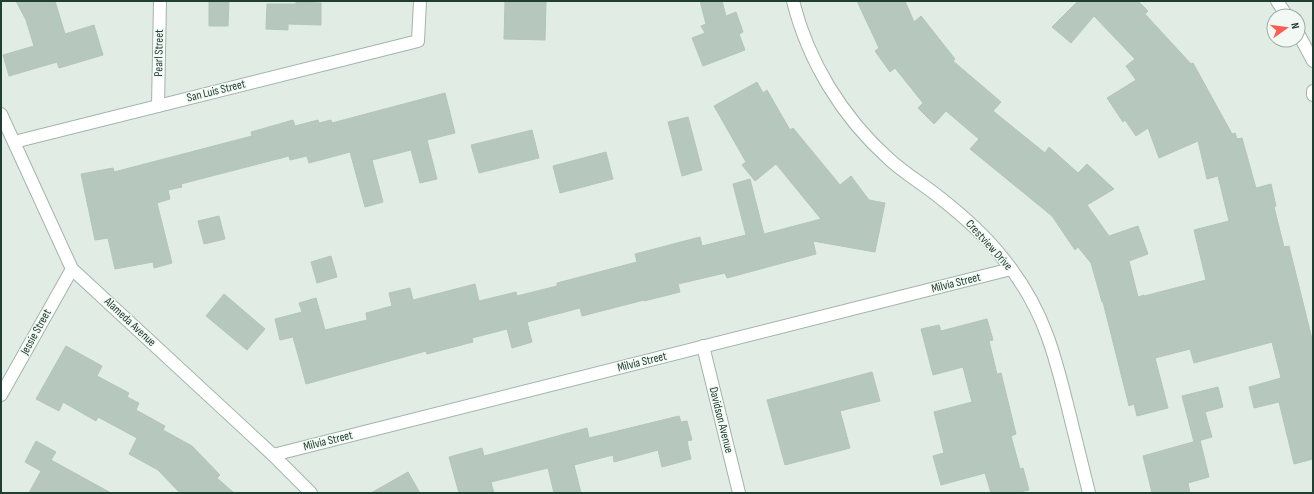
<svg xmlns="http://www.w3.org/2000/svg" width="1314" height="494" font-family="'Sofia Sans Condensed',sans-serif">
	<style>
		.building { fill: #b6c7be; stroke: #b3c6bb }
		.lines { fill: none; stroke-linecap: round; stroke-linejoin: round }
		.minor-casing { stroke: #a3b4ab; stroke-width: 14 }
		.minor { stroke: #fff; stroke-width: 12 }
		.labels { text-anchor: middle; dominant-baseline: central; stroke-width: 3; stroke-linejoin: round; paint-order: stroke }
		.street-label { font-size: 12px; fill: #203e31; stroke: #f2f9f4 }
	</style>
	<rect width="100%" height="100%" fill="#e1ece5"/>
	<g class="building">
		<path d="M16 1H55L65 34 94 25 103 55 59 68 57 62 9 76 3 55 34 46 26 20Z"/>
		<path d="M209 1H229L228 26H209Z"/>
		<path d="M505 1H546L545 40 504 39Z"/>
		<path d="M700 1H722L726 16 736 12 743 32 739 34 745 50 703 66 692 38 705 33 701 26 706 24Z"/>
		<path d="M857 1H905L914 22 921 16 955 59 953 61 1001 102 993 111 1045 153 1049 147 1078 173 1087 164 1114 189 1087 205 1109 236 1138 226 1148 254 1129 261 1138 297 1144 295V296L1206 280 1194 230 1229 221 1218 176 1207 179 1198 141 1159 158 1148 128 1136 136 1125 120 1123 122 1107 98 1136 80 1126 66 1135 59 1094 16 1071 43 1052 27 1078 1H1138L1148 11 1145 14 1191 64 1193 63 1232 134 1235 133 1237 139 1242 138 1256 188 1271 184 1276 206 1274 207 1284 247 1289 246 1313 343V459L1294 464 1279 402 1254 408 1249 387 1281 378 1272 342 1194 363 1190 349 1155 358 1168 408 1137 416 1134 404 1129 406 1103 302H1102L1091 263 1078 247 1075 250 1052 216 970 149 979 139 946 111 934 124 918 108 923 103 895 68 890 72 875 51 879 48Z"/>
		<path d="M296 2 321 3V25L288 24V30L266 29 267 4H296Z"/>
		<path d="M757 82 763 93 767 90 790 130 793 128 840 185 851 176 869 200 885 203 875 252 813 241 816 254 727 278 725 273 678 284 680 292 644 301V300L582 316 580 308 527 322 532 342 512 348 507 329 472 338 473 342 427 354 426 351 306 384 293 337 280 340 275 319 302 312 299 303 316 298 325 330 367 320 366 313 392 306 389 293 410 288 413 300 475 284 479 301 516 292 517 296 557 286V283L637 262 635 254 700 237 702 246 746 235 733 184 750 179 764 234 821 219 776 164 755 181 742 165 746 162 714 106Z"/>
		<path d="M445 93 455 133 427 140 437 179 420 183 411 150 372 160 383 202 365 207 350 152 309 163 307 156 290 160 289 156 181 184 182 187 168 190 170 199 157 203 172 263 154 268 153 262 115 269 108 238 95 240 81 174 113 168 114 172 252 136 251 132 293 120 295 126 318 120 319 123 331 120 332 123Z"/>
		<path d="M688 117 702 170 682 176 668 122Z"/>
		<path d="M532 130 539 158 479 173 471 145Z"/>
		<path d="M606 152 613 179 560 193 553 166Z"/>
		<path d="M219 216 225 239 204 244 198 221Z"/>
		<path d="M331 256 337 277 317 283 311 262Z"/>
		<path d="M224 294 265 329 247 350 206 316Z"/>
		<path d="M987 319 993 340 989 341 997 374 1001 373 1016 434 1011 436 1020 469 1023 468 1029 490 1015 493H991L985 473 941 485 933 456 944 453 934 412 972 402 963 367 933 375 921 329 939 325 941 331Z"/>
		<path d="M66 346 102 366 97 376 129 393 127 397 139 403 136 410 165 426 163 430 192 446 220 475 217 478 234 493H180L158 470 129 454 137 438 98 417 96 421 63 402 59 411 36 399Z"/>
		<path d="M872 372 880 401 840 411 850 448 785 465 767 400Z"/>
		<path d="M1218 387 1223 407 1205 412 1212 437 1194 442 1182 396Z"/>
		<path d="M679 416 681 422 687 421 692 440 687 441 691 459 662 467 658 450 614 462 613 455 574 465 581 493H554L548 468 491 482 494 493H459L449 457 482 448 484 456 587 428 589 438Z"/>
		<path d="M1200 440 1209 477 1188 483 1190 493H1152L1143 456Z"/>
		<path d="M36 441 56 452 51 460 111 493H29L41 471 25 462Z"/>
		<path d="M408 472 420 493H371Z"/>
	</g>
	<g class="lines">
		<g class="minor-casing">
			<g id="minor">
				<path d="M793 1C808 61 842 117 889 159 904 173 923 184 939 197 962 215 984 234 1002 257 1021 280 1037 308 1047 335 1056 359 1062 384 1068 408 1075 436 1082 465 1089 493"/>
				<path d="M1277 1 1287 16"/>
				<path d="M1298 33 1313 61"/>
				<path d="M1313 91V95"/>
				<path d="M158 106 160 1"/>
				<path d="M1 114 72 269 273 455 311 493"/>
				<path d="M14 142 418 41 420 1"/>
				<path d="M703 346 739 493"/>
				<path d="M1 395 72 269"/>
				<path d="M273 455 1011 269"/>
			</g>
		</g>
		<use href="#minor" class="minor"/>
	</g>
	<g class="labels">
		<g class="street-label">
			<text transform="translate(159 53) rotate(-89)">Pearl Street</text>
			<text transform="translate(216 91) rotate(-14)">San Luis Street</text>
			<text transform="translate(989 245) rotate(48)">Crestview Drive</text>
			<text transform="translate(956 283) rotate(-14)">Milvia Street</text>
			<text transform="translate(130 322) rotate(43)">Alameda Avenue</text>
			<text transform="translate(36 332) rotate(-61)">Jessie Street</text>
			<text transform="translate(642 362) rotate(-14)">Milvia Street</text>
			<text transform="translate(721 420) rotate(76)">Davidson Avenue</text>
			<text transform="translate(328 441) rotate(-14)">Milvia Street</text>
		</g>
	</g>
	<rect width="1314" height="494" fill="none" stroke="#203e31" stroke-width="4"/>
	<g transform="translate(1286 28) rotate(76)"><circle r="19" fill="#f2f9f4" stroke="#9eaea6"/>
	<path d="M0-3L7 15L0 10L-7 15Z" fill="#fa5f52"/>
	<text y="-6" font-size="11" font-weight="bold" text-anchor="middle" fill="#203e31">N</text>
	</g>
</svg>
